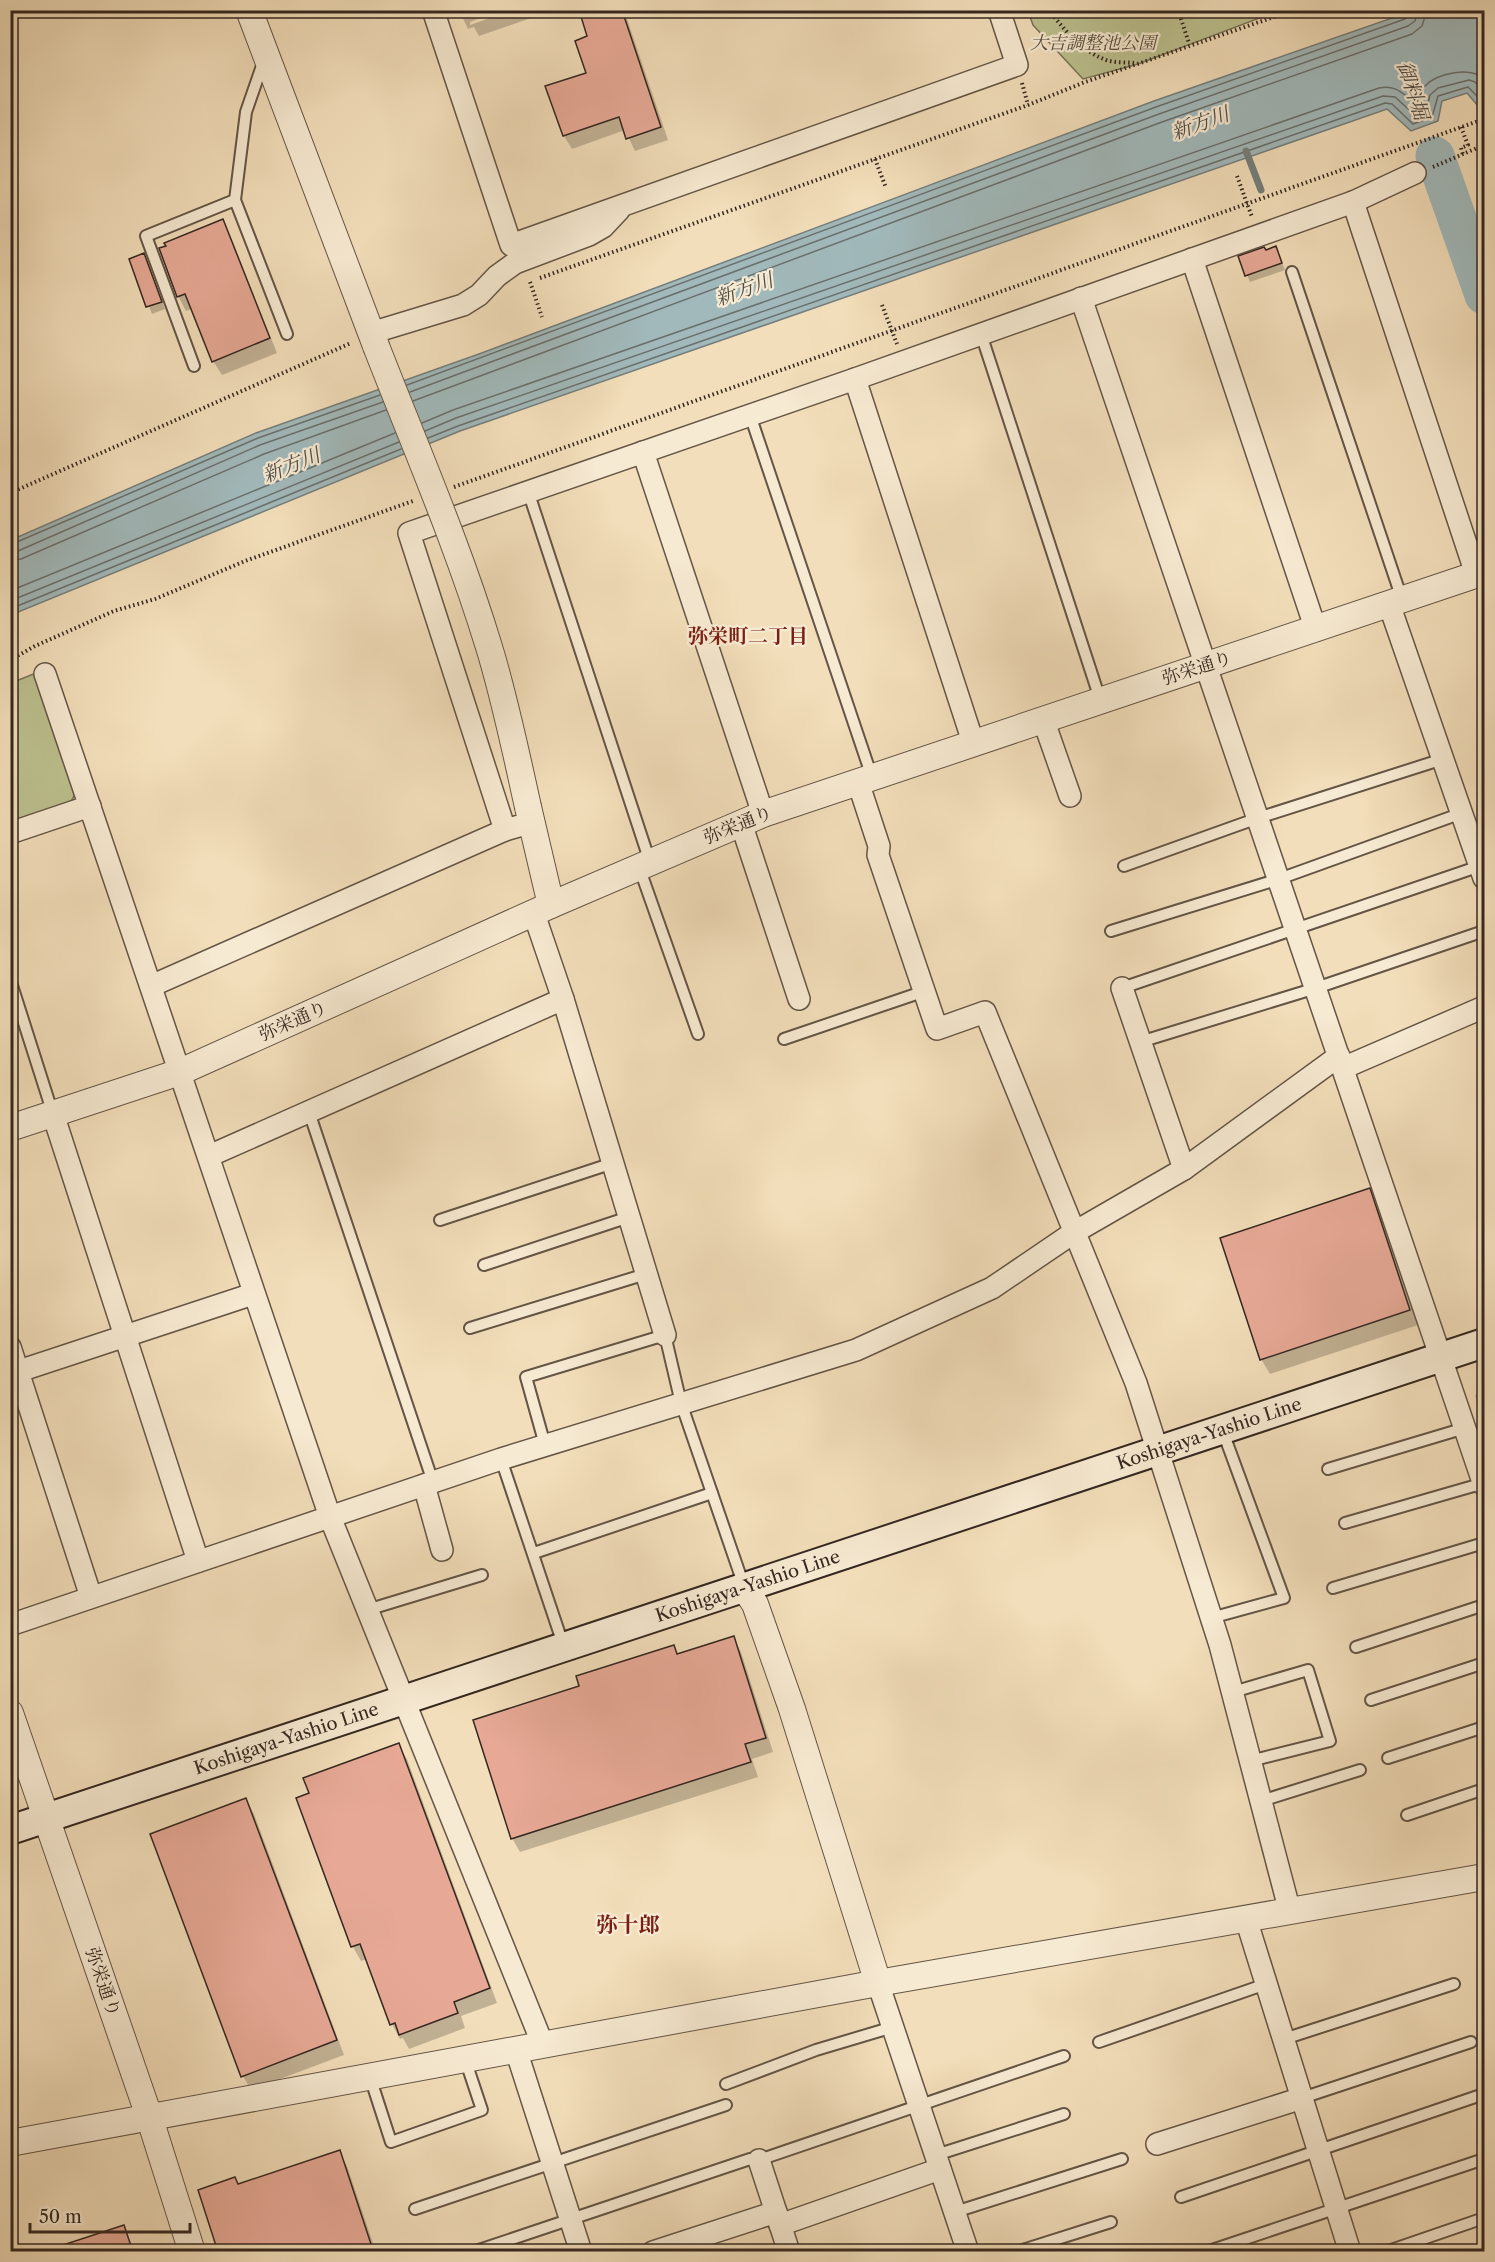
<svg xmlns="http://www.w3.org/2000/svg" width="1495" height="2262" font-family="'Libre Caslon Text','Noto Serif JP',serif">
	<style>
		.green { fill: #bcc18f; stroke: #787458; stroke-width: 1.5 }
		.water { fill: #a1b9bb; stroke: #757f7d; stroke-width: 1.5 }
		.shadow { fill: #0003 }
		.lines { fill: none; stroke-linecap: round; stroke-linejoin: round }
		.shore { stroke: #6a706e; stroke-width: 1.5 }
		.stream { stroke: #757f7d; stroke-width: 7 }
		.river { stroke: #a1b9bb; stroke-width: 39 }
		.building { fill: #e7a996; stroke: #342720; stroke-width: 1.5 }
		.service-casing { stroke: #645546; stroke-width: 14 }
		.minor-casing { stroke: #645546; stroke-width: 24 }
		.tertiary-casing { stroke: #645546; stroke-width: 28 }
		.secondary-casing { stroke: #342720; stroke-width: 32 }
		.path { stroke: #342720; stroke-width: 4; stroke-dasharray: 1.5 3; stroke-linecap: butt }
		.service { stroke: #f7ead2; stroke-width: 10 }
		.minor { stroke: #f7ead2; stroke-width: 21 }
		.tertiary { stroke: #f7ead2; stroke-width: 26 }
		.secondary { stroke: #f7ead2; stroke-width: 28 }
		.tertiary-bridge-casing { stroke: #645546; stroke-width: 28; stroke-linecap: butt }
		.tertiary-bridge { stroke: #f7ead2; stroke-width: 26 }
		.labels { text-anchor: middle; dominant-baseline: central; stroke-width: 4.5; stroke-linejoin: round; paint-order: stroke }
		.park-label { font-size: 18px; font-style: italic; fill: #564e3c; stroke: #f7ead2 }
		.street-label { font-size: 18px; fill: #342720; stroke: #f7ead2 }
		.water-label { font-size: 20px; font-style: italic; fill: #4f4c47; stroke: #f7ead2 }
		.neighbourhood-label { font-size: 20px; font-weight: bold; fill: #7a1f14; stroke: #f7ead2 }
		.quarter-label { font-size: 21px; font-weight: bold; fill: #7a1f14; stroke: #f7ead2 }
	</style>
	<rect width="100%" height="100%" fill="#f2deba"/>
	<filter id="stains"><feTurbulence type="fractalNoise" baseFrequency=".00333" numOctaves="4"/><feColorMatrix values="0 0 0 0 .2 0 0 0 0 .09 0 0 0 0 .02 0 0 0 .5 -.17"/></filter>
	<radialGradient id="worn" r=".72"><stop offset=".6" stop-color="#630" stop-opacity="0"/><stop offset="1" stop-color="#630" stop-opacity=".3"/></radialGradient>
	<g class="green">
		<path d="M1028 11V10L1278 11 1138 64 1083 79 1033 25Z"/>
		<path d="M36 673 76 793 70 803 11 822V683Z"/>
	</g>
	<path class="water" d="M1412 11H1484V105L1479 107 1467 93 1442 101 1438 121 1411 131 1387 109 460 431 11 615V540L256 433 479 354 1154 101Z"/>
	<g class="shadow">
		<path d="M459 10H502L470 22V25L512 10H535L537 16 479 36 474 27 468 29Z"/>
		<path d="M580 10H624L668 140 635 151 625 130 572 149 564 136 588 74 589 37Z"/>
		<path d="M1484 197V209L1481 199Z"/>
		<path d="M222 221 230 236 277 353 222 375 213 361 192 309 186 311 178 296Z"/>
		<path d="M1276 248 1285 270 1250 282 1240 257Z"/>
		<path d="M144 255 165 309 152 314 131 260Z"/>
		<path d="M1369 1190 1377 1205 1418 1325 1270 1374 1261 1359Z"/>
		<path d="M1484 1392V1423L1475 1395Z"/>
		<path d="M733 1637 741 1652 773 1752 752 1759 758 1777 520 1852 512 1838 581 1687 673 1646 678 1655Z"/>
		<path d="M398 1745 407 1759 497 2003 461 2016 465 2028 409 2049 403 2038 400 2039 392 2024 367 1959 361 1961 353 1947 298 1798 310 1794Z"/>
		<path d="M246 1799 254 1814 344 2055 251 2090 243 2076Z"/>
		<path d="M339 2152 347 2166 376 2252H220L238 2185Z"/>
		<path d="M124 2227 135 2252H49Z"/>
	</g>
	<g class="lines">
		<g class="shore">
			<path d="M407 385 1156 107 1405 19 1409 16 1410 10"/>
			<path d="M410 392 1159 114 1408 26 1415 21 1418 10"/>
			<path d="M413 401 1162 122 1412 34 1422 26 1427 10"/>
			<path d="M422 423 453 410 1379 88C1397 84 1403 95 1416 103 1420 98 1420 91 1425 86 1437 73 1471 66 1484 79"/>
			<path d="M425 431 456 418 1383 96 1395 97 1415 115 1426 111 1430 95 1438 88 1469 80 1475 82 1484 92"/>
			<path d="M428 438 458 426 1385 103 1392 104 1413 124 1432 117 1438 96 1468 87 1480 99 1484 100"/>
			<path d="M10 545 258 438 380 395"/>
			<path d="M10 552 18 551 260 445 383 402"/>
			<path d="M10 561 21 559 264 454 386 410"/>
			<path d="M10 591 395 433"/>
			<path d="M10 601 399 442"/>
			<path d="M10 609 401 449"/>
		</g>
		<path class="stream" d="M1246 151 1261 190"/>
		<path class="river" d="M1435 156 1484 295"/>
	</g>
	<g class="building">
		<path d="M579 10H622L661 127 626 139 619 117 563 136 545 86 586 73 575 41 587 36Z"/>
		<path d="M223 219 270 338 212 362 185 294 177 297 159 248 166 246 164 243Z"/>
		<path d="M1276 246 1282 263 1245 276 1238 256 1264 247 1266 250Z"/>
		<path d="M144 253 162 302 146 307 129 259Z"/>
		<path d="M1370 1188 1410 1310 1260 1360 1220 1238Z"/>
		<path d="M734 1636 766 1738 745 1744 751 1762 511 1839 473 1720 579 1686 576 1676 674 1645 677 1654Z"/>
		<path d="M399 1743 490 1988 454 2002 458 2013 399 2035 395 2023 390 2025 360 1944 351 1947 296 1798 309 1793 303 1778Z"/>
		<path d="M246 1798 337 2040 241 2077 150 1834Z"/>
		<path d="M340 2150 371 2244 349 2252H218L198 2190 235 2177 238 2184Z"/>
		<path d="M124 2225 133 2252H55L54 2248Z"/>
	</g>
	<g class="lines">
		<g class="service-casing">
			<g id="service">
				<path d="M264 60 246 112 235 200 287 334"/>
				<path d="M1292 272 1402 599"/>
				<path d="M981 334 1100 699"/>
				<path d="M194 366 146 236 235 200"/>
				<path d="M750 415 872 777"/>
				<path d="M528 491 650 862"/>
				<path d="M1124 866 1258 818 1443 759"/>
				<path d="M639 867 698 1034"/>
				<path d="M1111 931 1279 879 1462 813"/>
				<path d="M10 979 53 1114"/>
				<path d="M1122 988 1480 866"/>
				<path d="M784 1039 925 991"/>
				<path d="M1140 1042 1316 988 1484 931"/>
				<path d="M309 1112 433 1482"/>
				<path d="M440 1220 613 1163"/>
				<path d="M484 1265 629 1217"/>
				<path d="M470 1328 646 1274"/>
				<path d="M545 1445 526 1377 665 1335 681 1403 744 1586"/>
				<path d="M501 1459 564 1647"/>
				<path d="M1328 1469 1465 1428"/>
				<path d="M1345 1523 1484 1483"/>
				<path d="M534 1553 712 1493"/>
				<path d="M1333 1588 1484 1543"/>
				<path d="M367 1610 482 1575"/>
				<path d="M1211 1618 1284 1598 1223 1432"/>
				<path d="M1356 1647 1484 1605"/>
				<path d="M1233 1692 1308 1670 1330 1741 1250 1761"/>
				<path d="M1371 1700 1484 1663"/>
				<path d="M1388 1758 1484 1727"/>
				<path d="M1261 1801 1360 1770"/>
				<path d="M1407 1815 1484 1789"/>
				<path d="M1484 2035V2034"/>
				<path d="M1284 2039 1454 1984"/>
				<path d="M1099 2042 1266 1984"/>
				<path d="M370 2077 391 2142 482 2110 465 2059"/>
				<path d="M726 2084 816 2050 893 2027"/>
				<path d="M1302 2098 1471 2042"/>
				<path d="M936 2155 1064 2114"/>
				<path d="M1181 2197 1484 2094"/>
				<path d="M415 2209 726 2105"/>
				<path d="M955 2212 1122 2159"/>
				<path d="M473 2252 750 2159 759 2160 1064 2056"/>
				<path d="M1016 2252 1111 2222"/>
				<path d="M1206 2252 1484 2159"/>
				<path d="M1385 2252 1484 2218"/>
			</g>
		</g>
		<g class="minor-casing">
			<g id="minor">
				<path d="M433 10 511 245 1017 65 999 10"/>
				<path d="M1353 202 1476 574"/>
				<path d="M1192 259 1316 630"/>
				<path d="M1081 298 1484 1485"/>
				<path d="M371 333 463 305 479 295 497 276 515 263 589 235 603 227 619 210"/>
				<path d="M855 379 973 742"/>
				<path d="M643 452 763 814"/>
				<path d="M1389 604 1484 878"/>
				<path d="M45 674 330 1517 543 2045"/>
				<path d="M1043 719 1070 796"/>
				<path d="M858 782 879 846 878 855 937 1029 985 1012 1136 1383 1220 1645 1290 1912"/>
				<path d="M741 823 799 999"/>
				<path d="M505 830 409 533 855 379 1353 202 1415 173"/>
				<path d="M10 833 90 806"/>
				<path d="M534 914 563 999 665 1335"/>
				<path d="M151 986 505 830 519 826"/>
				<path d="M1122 988 1184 1169"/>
				<path d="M1343 1068 1484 1007"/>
				<path d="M53 1114 198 1561"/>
				<path d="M209 1156 563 999"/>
				<path d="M10 1347 91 1597"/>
				<path d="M10 1374 253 1294"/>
				<path d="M424 1485 442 1550"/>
				<path d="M10 1625 501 1459 856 1350 992 1288 1073 1233 1184 1169 1339 1056"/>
				<path d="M1246 1919 1350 2252"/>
				<path d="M878 1983 968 2252"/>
				<path d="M516 2050 581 2252"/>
				<path d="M1157 2144 1302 2098"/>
				<path d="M759 2160 789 2252"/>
				<path d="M780 2225 940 2169"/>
				<path d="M653 2252 776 2212"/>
			</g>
		</g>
		<g class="tertiary-casing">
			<g id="tertiary">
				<path d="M249 10 376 346"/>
				<path d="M528 807 551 905"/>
				<path d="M10 1128 180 1072 551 905 763 814 1484 572"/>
				<path d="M745 1589 755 1604 792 1709 878 1983"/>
				<path d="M10 1713 149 2116 192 2252"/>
				<path d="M10 2143 878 1983 1484 1877"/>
			</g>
		</g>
		<g class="secondary-casing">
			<g id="secondary">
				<path id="s1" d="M10 1830 1484 1343"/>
			</g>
		</g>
		<g class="path">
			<path d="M1049 10C1064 30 1082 51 1106 60 1115 63 1126 62 1135 63"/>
			<path d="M1178 10 1189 43"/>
			<path d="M1022 83 1028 105"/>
			<path d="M1461 127 1468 145 1461 148 1463 155"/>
			<path d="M875 159 886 188"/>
			<path d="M1433 167 1484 145"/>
			<path d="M1237 176 1252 217"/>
			<path d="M540 278 1028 105 1085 82 1294 10"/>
			<path d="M530 282 542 317"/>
			<path d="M882 305 897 344"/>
			<path d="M454 487 1484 119"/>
			<path d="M10 493 351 343"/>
			<path d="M10 660 35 646 114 611 155 599 245 561 413 501"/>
		</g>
		<use href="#service" class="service"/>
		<use href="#minor" class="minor"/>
		<use href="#tertiary" class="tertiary"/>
		<use href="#secondary" class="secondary"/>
		<g class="tertiary-bridge-casing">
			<path id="tertiary-bridge" d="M376 346C415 446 458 545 489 647 505 699 516 753 528 807"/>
		</g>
		<use href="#tertiary-bridge" class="tertiary-bridge"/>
	</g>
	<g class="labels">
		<g class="park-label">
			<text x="1093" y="43">大吉調整池公園</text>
		</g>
		<g class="street-label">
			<text transform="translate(1197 668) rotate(-18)">弥栄通り</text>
			<text transform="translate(738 825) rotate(-22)">弥栄通り</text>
			<text transform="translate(293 1021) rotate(-24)">弥栄通り</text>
			<text stroke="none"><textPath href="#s1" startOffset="1263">Koshigaya-Yashio Line</textPath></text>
			<text stroke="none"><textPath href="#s1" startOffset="777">Koshigaya-Yashio Line</textPath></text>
			<text stroke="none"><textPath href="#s1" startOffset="291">Koshigaya-Yashio Line</textPath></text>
			<text transform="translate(103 1982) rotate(71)">弥栄通り</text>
		</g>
		<g class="water-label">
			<text transform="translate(1413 90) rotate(72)">御料堀</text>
			<text transform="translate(1200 123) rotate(-20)">新方川</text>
			<text transform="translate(744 289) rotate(-20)">新方川</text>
			<text transform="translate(291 465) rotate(-22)">新方川</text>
		</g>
		<g class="neighbourhood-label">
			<text x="748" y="636">弥栄町二丁目</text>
		</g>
		<g class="quarter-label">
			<text x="628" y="1924">弥十郎</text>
		</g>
	</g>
	<rect width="1495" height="2262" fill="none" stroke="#f2deba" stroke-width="36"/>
	<rect x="12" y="12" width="1471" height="2238" fill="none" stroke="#342720" stroke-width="3"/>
	<rect x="18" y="18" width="1459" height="2226" fill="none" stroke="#342720" stroke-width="1.5"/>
	<path d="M30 2223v9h160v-9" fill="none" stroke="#342720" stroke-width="3"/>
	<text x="39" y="2223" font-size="18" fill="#342720" stroke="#f7ead2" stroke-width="4.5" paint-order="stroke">50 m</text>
	<rect width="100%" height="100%" filter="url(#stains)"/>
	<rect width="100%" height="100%" fill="url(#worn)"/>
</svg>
